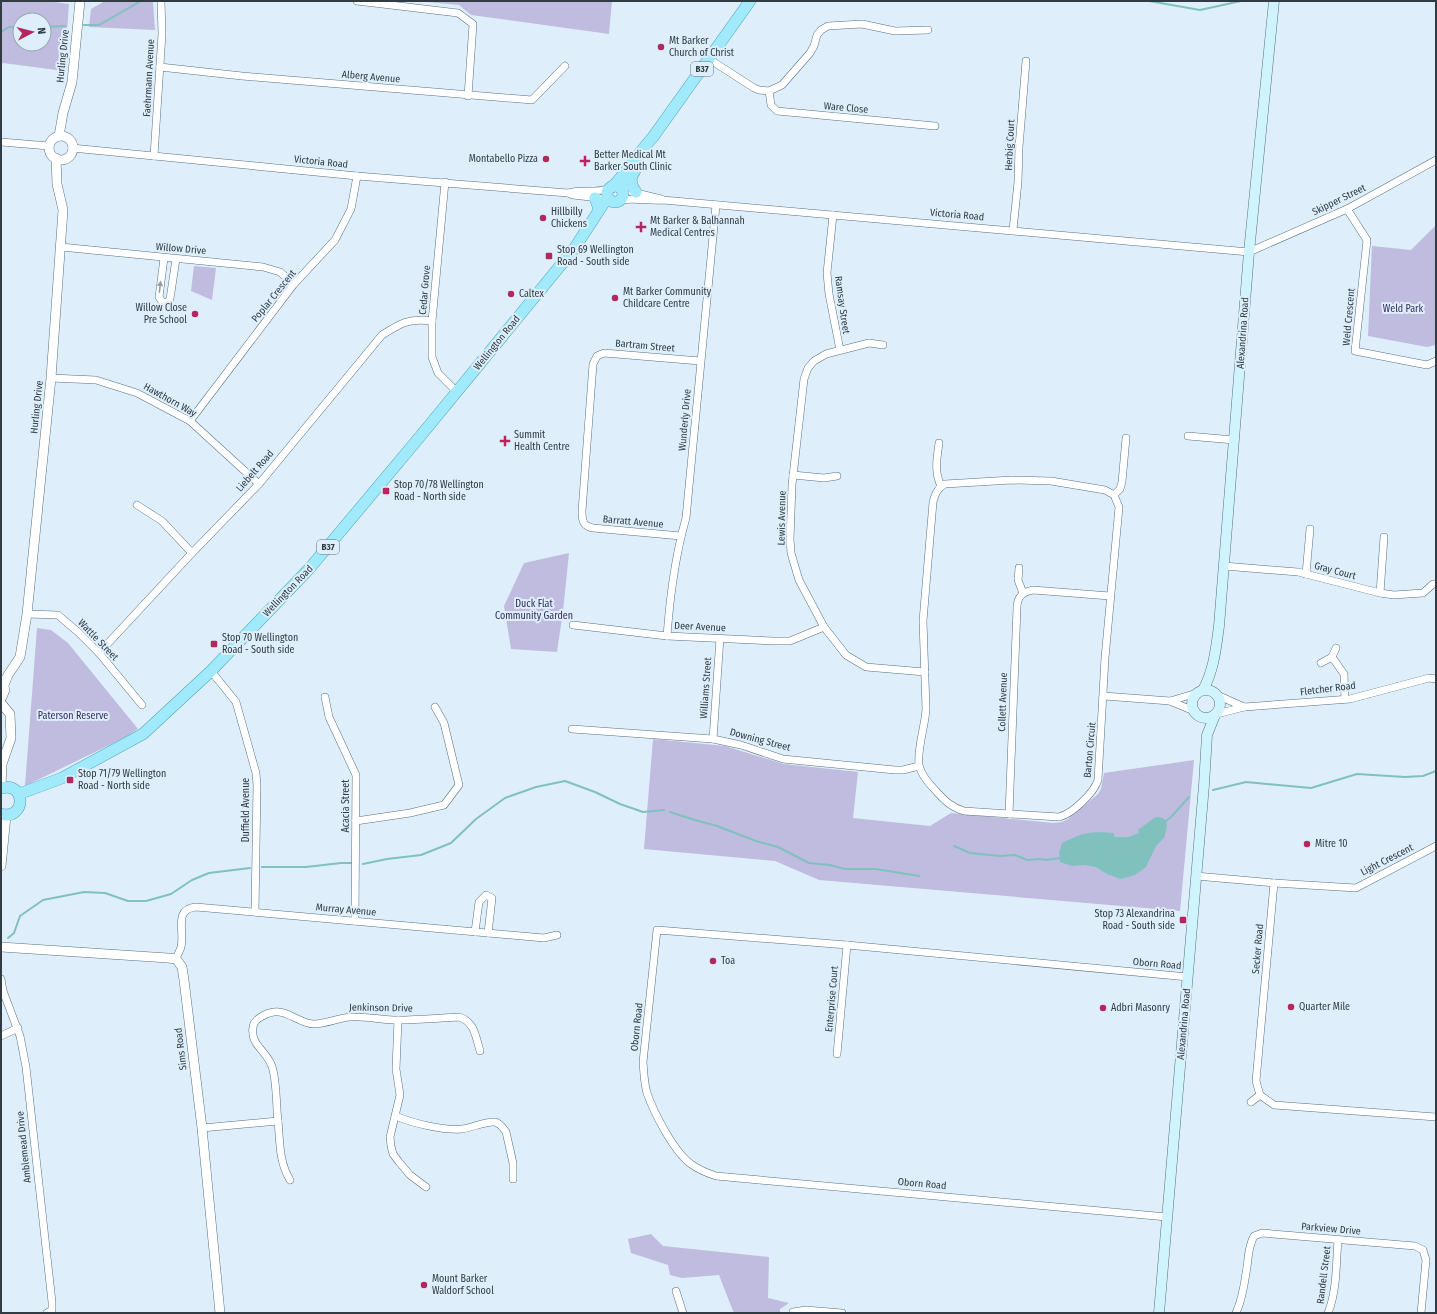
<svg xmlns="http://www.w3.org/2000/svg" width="1437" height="1314" font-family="'Fira Sans Condensed',sans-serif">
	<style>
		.green { fill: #bfbcdf; fill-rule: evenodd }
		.water { fill: #81c1bd }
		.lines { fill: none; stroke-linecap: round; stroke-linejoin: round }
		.stream { stroke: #81c1bd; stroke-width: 2 }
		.minor-casing { stroke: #577082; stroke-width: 8 }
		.tertiary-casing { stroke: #577082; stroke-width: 10 }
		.secondary-casing { stroke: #577082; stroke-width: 11 }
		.primary-casing { stroke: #4fa4b9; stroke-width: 12 }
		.minor { stroke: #fff; stroke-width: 7 }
		.tertiary { stroke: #fff; stroke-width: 9 }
		.secondary { stroke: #cff4fd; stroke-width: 10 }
		.primary { stroke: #a0eafb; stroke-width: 11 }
		.oneway { fill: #989da1 }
		.poi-dot { fill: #b3265e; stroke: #deeffb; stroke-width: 1.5 }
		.labels { text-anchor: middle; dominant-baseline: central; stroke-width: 4; stroke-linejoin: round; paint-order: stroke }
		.shield { fill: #deeffb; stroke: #64717a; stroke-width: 1 }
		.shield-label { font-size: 9px; font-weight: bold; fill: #303b43 }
		.poi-label { font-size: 10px; fill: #303b43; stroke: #deeffb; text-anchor: start }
		.street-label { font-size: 10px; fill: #303b43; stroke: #deeffb }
		.park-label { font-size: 10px; fill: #352a62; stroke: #deeffb }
	</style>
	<rect width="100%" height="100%" fill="#deeffb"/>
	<g class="green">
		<path d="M1 1H47L69 4 64 71 3 63 1 64ZM20 20H44V44H20Z"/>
		<path d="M105 1H153L155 30 89 27 91 9Z"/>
		<path d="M417 1H612L609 34 471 15 459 5Z"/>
		<path d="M1436 225V345L1427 347 1368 336 1372 246 1411 250Z"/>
		<path d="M194 266 216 268 212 300 191 291Z"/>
		<path d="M569 553 563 611 557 652 511 649 504 606 524 563Z"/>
		<path d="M37 628 51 630 68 643 138 729 126 737 25 786Z"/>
		<path d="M653 739 725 746 784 764 858 772 853 818 930 826 951 813 1053 823 1062 822 1068 819 1098 794 1101 789 1104 773 1194 760 1180 911 819 880 775 861 644 849Z"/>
		<path d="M651 1234 663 1246 769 1257 768 1298 789 1303 780 1309V1313H735L733 1311 719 1275 682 1278 670 1275 668 1265 631 1253 628 1239Z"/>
	</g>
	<path class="water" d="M1158 817 1163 818 1166 821 1167 826 1164 838 1156 846 1146 867 1135 875 1121 879 1107 874 1096 867 1084 865 1072 866 1060 862 1059 853 1062 843C1084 832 1090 831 1114 833V837H1128L1139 833 1138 830 1154 818Z"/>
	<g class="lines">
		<g class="stream">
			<path d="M1149 1 1200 10 1241 1"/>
			<path d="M84 25H99L141 1"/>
			<path d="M44 27 65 26"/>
			<path d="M1 32 9 27H20"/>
			<path d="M1213 790 1246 782 1311 788 1357 774 1405 777 1423 776 1436 771"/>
			<path d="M670 812 695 820 717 826 756 841 778 847 809 863 830 865 845 869H876L919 876"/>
			<path d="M1166 821 1172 816 1189 797"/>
			<path d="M954 846 970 853 1000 856 1015 855 1027 860 1040 859 1046 860 1060 858"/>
			<path d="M363 864 387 859 421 855 451 843 476 819 505 798 536 787 565 781 595 792 620 804 643 812 664 810"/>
			<path d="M262 867H306L341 863H351"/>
			<path d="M8 938 14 933 20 916 43 900 84 892 105 893 128 901H146L171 894 192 880 209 873 250 868"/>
		</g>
		<g class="minor-casing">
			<g id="minor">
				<path d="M357 1 458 13 473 24 468 96"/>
				<path d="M709 59 754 88 759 90 769 91 782 85 810 53 814 46 817 35 821 30 828 26 862 24 895 31 928 30"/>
				<path d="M160 67 242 76 532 100 565 66"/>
				<path d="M769 91 771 105 777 111 935 126"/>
				<path d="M1 142 49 146"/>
				<path d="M72 148 357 176 568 193C581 189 595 193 608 189"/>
				<path d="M154 156 162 34 161 1"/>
				<path d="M445 182 432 321V357L438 373 457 392"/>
				<path d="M632 192 661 199"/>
				<path d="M568 193 573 195 599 198"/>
				<path d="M621 200C635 198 648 201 663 200L1249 252 1347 209 1436 160"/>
				<path d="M1347 209 1367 240 1355 351 1427 365 1436 361"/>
				<path d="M833 215 827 273 829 294 840 350"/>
				<path d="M1013 230 1018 182 1019 147 1026 61"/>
				<path d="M61 247 263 267 280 272 294 284"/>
				<path d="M164 258 159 297 163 303 168 302 170 299 176 259"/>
				<path d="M883 345 869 343 826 354 814 361 808 368 804 379 792 485 790 539 791 553 799 580 824 627 846 655 866 667 925 672"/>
				<path d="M51 378 96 380 137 393 190 421 259 484"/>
				<path d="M190 421 294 284 335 240 351 209 357 176"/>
				<path d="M1188 436 1234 440"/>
				<path d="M939 443C937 458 934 472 941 486"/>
				<path d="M793 475 824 478 837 476"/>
				<path d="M1012 480 1051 481 1105 490 1114 495 1119 507 1105 658 1098 780C1094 793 1072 814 1059 817L964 811C951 807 945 801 936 791 930 785 921 775 919 765 917 748 925 727 926 709L923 621 933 502C935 495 937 488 945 484Z"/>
				<path d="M1114 495 1120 489 1122 482 1126 438"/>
				<path d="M137 505 162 521 192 553"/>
				<path d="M681 536 593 528C583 526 582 521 582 511L593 364 597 356 604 353 700 361"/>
				<path d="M1224 566 1298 572 1380 593 1394 595 1423 593 1433 584H1436"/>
				<path d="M1019 568 1018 580 1023 593"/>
				<path d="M1306 574 1310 529"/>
				<path d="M1380 593 1384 537"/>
				<path d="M27 614 58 615 78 632 99 653 142 705"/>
				<path d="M573 625 667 636 772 641H790L824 627"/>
				<path d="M667 636C670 596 675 556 686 518L716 205"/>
				<path d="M99 653 192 553 259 484 382 335C401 323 409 318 432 321"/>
				<path d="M1332 657 1344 674 1345 699"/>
				<path d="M1321 663 1332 657 1336 648"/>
				<path d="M211 671 236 702 256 773 257 785 255 912"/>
				<path d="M1217 695 1244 707"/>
				<path d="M1104 696 1170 701 1194 711"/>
				<path d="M325 697 329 717 356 775 355 921"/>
				<path d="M1170 701 1197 693"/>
				<path d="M1217 714 1244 707 1350 699 1429 678 1436 679"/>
				<path d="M572 729 713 739 741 745 783 759 895 770H903L919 766"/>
				<path d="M713 739 720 638"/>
				<path d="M1009 814 1017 608C1017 597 1022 592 1033 590L1110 596"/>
				<path d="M356 821 410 813 444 805 459 785 444 723 435 707"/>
				<path d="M1196 876 1274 883 1256 1081 1260 1095 1274 1105 1436 1117"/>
				<path d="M1274 883 1356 888 1436 846"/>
				<path d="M475 932 479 902 486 895 492 898 488 933"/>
				<path d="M176 959C177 955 180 951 181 947 185 932 173 909 196 907L544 938 557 935"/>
				<path d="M1 979 3 991 20 1036 26 1067 52 1302V1310L47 1313"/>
				<path d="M398 1020 396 1069 400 1095 390 1137 391 1146 393 1154 399 1162 410 1175 426 1187"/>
				<path d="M1 1036 18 1028"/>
				<path d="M837 1054 847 945"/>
				<path d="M1251 1102 1260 1095"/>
				<path d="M396 1116C411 1123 445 1131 462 1129 471 1128 486 1121 495 1122 500 1123 503 1128 506 1132L513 1163V1179"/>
				<path d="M278 1121C280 1142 279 1162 290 1180"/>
				<path d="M202 1128 278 1121C276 1107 277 1076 271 1064 265 1050 250 1044 253 1027 254 1019 266 1013 274 1012 288 1010 300 1024 314 1024 326 1024 338 1018 350 1017 366 1016 382 1020 398 1020 418 1020 439 1018 459 1017 474 1021 476 1037 480 1051"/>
				<path d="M1167 1217 716 1176C707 1173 699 1170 691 1164 674 1152 654 1113 647 1093 644 1083 644 1073 643 1062L657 930 847 945 1188 977"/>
				<path d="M676 1291 683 1313"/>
				<path d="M793 1312 806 1310 842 1313"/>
				<path d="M1236 1313C1242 1300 1244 1287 1246 1273 1249 1259 1247 1249 1254 1236L1262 1233 1415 1246 1423 1250 1426 1260 1421 1313"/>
				<path d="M1328 1313C1337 1291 1336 1264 1338 1240"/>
			</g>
		</g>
		<g class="tertiary-casing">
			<g id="tertiary">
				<path d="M59 136 63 113 72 82 80 1"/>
				<circle cx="61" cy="148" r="12"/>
				<path d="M4 685 8 675 20 657 27 614 51 378 63 210 57 184 56 158"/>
				<path d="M1 699 5 690 1 680"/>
				<path d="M1 703 10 714 11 738 2 764 1 786"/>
				<path d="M1 866 6 816"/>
				<path d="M1 947 168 958 176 959 182 967 184 980 202 1128 220 1313"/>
			</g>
		</g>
		<g class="secondary-casing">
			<g id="secondary">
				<circle cx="1206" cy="704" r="14"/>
				<path d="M1203 690C1214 670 1216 648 1219 626L1249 252 1274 1"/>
				<path d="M1159 1313 1204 785 1207 735 1215 715"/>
			</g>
		</g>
		<g class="primary-casing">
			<g id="primary">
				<path d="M632 175C630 182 632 187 636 192"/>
				<circle cx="615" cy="194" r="8"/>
				<path d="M612 187C628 172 638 153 653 137L750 1"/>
				<path d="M622 190 635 171"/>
				<path d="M595 198 598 206V211"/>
				<path d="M1 788C27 781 26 821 1 814"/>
				<path d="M19 794 62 778 143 734 211 671 309 569 418 439 574 249 607 198"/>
			</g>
		</g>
		<use href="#minor" class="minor"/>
		<use href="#tertiary" class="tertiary"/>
		<use href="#secondary" class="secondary"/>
		<use href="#primary" class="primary"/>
	</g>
	<defs><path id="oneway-solid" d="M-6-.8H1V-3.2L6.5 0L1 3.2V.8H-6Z"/></defs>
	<use class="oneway" href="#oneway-solid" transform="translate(160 287) rotate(-83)"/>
	<g class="poi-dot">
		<circle cx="661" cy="47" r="4"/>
		<circle cx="546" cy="159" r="4"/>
		<path d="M583 155h4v4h4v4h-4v4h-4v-4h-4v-4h4z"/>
		<circle cx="543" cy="218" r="4"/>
		<path d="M639 221h4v4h4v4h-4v4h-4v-4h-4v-4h4z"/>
		<rect x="545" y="252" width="8" height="8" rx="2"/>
		<circle cx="511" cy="294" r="4"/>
		<circle cx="615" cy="298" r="4"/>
		<circle cx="195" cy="314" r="4"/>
		<path d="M503 435h4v4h4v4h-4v4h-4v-4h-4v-4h4z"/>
		<rect x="382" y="487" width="8" height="8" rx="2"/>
		<rect x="210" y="640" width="8" height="8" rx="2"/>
		<rect x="66" y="776" width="8" height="8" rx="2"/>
		<circle cx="1307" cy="844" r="4"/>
		<rect x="1179" y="916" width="8" height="8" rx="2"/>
		<circle cx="713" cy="961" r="4"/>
		<circle cx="1291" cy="1007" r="4"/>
		<circle cx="1103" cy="1008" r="4"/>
		<circle cx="424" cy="1285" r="4"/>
	</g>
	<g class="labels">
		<g class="shield">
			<rect x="691" y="62" width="22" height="14" rx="3"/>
			<rect x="317" y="540" width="22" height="14" rx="3"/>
		</g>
		<g class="shield-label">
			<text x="702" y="69">B37</text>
			<text x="328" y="547">B37</text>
		</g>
		<g class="poi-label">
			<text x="669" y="41">Mt Barker<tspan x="669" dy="12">Church of Christ</tspan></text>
			<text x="594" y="155">Better Medical Mt<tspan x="594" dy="12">Barker South Clinic</tspan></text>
			<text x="538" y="159" text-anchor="end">Montabello Pizza</text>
			<text x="551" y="212">Hillbilly<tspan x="551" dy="12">Chickens</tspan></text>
			<text x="650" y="221">Mt Barker &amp; Balhannah<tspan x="650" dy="12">Medical Centres</tspan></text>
			<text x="557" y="250">Stop 69 Wellington<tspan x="557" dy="12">Road - South side</tspan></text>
			<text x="623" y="292">Mt Barker Community<tspan x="623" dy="12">Childcare Centre</tspan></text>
			<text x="519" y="294">Caltex</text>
			<text x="187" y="308" text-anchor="end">Willow Close<tspan x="187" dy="12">Pre School</tspan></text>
			<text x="514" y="435">Summit<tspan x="514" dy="12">Health Centre</tspan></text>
			<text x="394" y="485">Stop 70/78 Wellington<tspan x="394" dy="12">Road - North side</tspan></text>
			<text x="222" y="638">Stop 70 Wellington<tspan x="222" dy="12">Road - South side</tspan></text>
			<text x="78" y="774">Stop 71/79 Wellington<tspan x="78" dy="12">Road - North side</tspan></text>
			<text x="1315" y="844">Mitre 10</text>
			<text x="1175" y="914" text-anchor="end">Stop 73 Alexandrina<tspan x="1175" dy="12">Road - South side</tspan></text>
			<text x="721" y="961">Toa</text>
			<text x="1299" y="1007">Quarter Mile</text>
			<text x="1111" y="1008">Adbri Masonry</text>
			<text x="432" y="1279">Mount Barker<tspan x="432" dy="12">Waldorf School</tspan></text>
		</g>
		<g class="street-label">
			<text transform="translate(63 56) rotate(-84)">Hurling Drive</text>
			<text transform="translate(371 77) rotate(5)">Alberg Avenue</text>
			<text transform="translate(149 78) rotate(-87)">Faehrmann Avenue</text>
			<text transform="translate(846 108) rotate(5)">Ware Close</text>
			<text transform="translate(1010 145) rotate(-87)">Herbig Court</text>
			<text transform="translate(321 162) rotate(6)">Victoria Road</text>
			<text transform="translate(1339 200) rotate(-26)">Skipper Street</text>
			<text transform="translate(957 215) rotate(5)">Victoria Road</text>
			<text transform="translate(181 249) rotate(5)">Willow Drive</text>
			<text transform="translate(425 290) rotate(-85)">Cedar Grove</text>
			<text transform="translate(274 296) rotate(-51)">Poplar Crescent</text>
			<text transform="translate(842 305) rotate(82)">Ramsay Street</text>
			<text transform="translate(1349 317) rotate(-85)">Weld Crescent</text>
			<text transform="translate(1243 333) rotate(-86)">Alexandrina Road</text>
			<text transform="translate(497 343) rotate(-51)">Wellington Road</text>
			<text transform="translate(645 346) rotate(5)">Bartram Street</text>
			<text transform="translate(170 400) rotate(29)">Hawthorn Way</text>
			<text transform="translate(37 407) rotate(-84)">Hurling Drive</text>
			<text transform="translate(685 420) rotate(-85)">Wunderly Drive</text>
			<text transform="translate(255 471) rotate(-49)">Liebelt Road</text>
			<text transform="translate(782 518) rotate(-89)">Lewis Avenue</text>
			<text transform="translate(633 522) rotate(5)">Barratt Avenue</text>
			<text transform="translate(1335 571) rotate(15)">Gray Court</text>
			<text transform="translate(288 591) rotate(-46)">Wellington Road</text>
			<text transform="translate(700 627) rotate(3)">Deer Avenue</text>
			<text transform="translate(98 640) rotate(46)">Wattle Street</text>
			<text transform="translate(706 688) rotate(-86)">Williams Street</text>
			<text transform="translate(1328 689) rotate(-7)">Fletcher Road</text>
			<text transform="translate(1003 702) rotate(-88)">Collett Avenue</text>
			<text transform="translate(760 740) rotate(15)">Downing Street</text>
			<text transform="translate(1090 750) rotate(-85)">Barton Circuit</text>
			<text transform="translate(346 806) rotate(-90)">Acacia Street</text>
			<text transform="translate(246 810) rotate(-90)">Duffield Avenue</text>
			<text transform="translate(1387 860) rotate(-27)">Light Crescent</text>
			<text transform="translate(346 910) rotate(5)">Murray Avenue</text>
			<text transform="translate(1258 949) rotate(-85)">Secker Road</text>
			<text transform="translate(1157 964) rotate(5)">Oborn Road</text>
			<text transform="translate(832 999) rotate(-85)">Enterprise Court</text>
			<text transform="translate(381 1008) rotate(1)">Jenkinson Drive</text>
			<text transform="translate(1184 1024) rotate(-85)">Alexandrina Road</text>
			<text transform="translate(637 1027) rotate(-84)">Oborn Road</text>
			<text transform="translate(181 1049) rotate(-97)">Sims Road</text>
			<text transform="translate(24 1147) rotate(-96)">Amblemead Drive</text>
			<text transform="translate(922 1184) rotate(5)">Oborn Road</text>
			<text transform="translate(1331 1229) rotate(5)">Parkview Drive</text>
			<text transform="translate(1324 1275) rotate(-83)">Randell Street</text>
		</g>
		<g class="park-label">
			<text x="1403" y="309">Weld Park</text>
			<text x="534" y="604">Duck Flat<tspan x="534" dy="12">Community Garden</tspan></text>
			<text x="73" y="716">Paterson Reserve</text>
		</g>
	</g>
	<rect width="1437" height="1314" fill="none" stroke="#303b43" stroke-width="4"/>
	<g transform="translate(32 32) rotate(83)"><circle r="19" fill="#deeffb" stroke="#98a7b1"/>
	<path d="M0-3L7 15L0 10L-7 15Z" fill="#b3265e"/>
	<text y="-6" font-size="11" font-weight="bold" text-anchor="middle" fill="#303b43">N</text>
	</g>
</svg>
